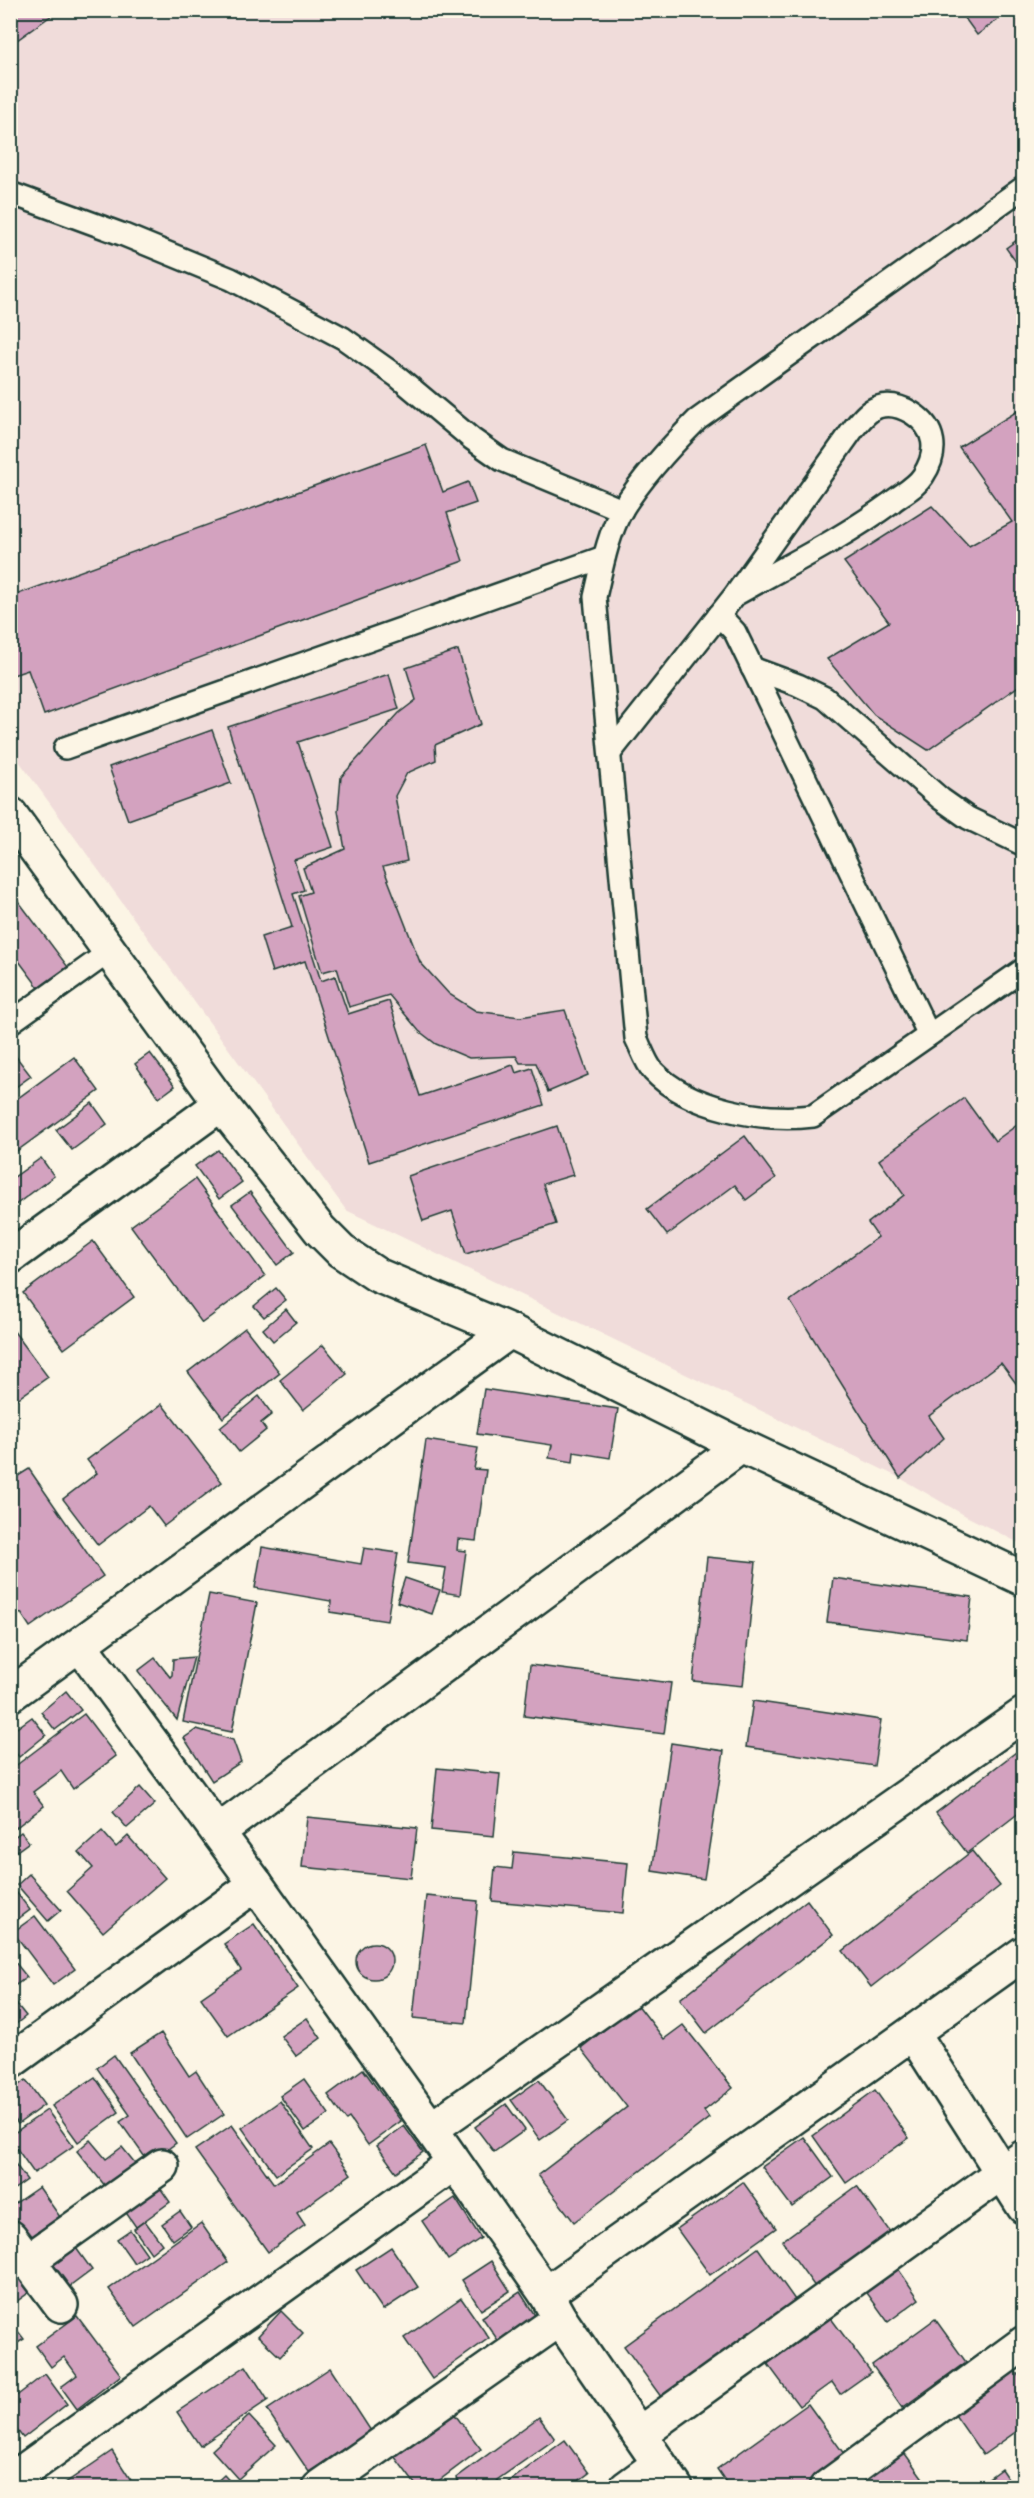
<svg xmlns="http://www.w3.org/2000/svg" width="1034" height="2498" font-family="Mali,sans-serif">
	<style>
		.built { fill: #f0dcda }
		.building { fill: #d3a2bf; stroke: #1f3d34; stroke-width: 1.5 }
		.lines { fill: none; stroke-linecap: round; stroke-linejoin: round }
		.lane-casing { stroke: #1f3d34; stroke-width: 26 }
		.street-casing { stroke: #1f3d34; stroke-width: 38 }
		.lane { stroke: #fcf5e5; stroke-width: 21 }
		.street { stroke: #fcf5e5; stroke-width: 33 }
	</style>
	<rect width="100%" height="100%" fill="#fcf5e5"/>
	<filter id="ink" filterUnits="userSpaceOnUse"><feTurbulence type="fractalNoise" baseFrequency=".0167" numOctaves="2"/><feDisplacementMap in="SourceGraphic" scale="12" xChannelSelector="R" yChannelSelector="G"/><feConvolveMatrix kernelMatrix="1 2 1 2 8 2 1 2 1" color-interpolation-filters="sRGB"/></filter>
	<g filter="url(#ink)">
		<path class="built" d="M10 11H1023V1545L966 1516 900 1478 346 1210 11 750Z"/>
		<g class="building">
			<path d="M10 10H59L10 45Z"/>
			<path d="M959 10H1010L977 35Z"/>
			<path d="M1024 235V273L1006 248Z"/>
			<path d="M1024 407V682L928 750 874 715 827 659 889 622 844 562 932 506 969 546 1012 522 959 447Z"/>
			<path d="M426 445 443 492 468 482 476 503 447 513 463 561 44 715 28 670 10 676V650L15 648 10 636V597Z"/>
			<path d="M458 650 481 724 435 745 436 760 407 773 395 796 407 861 383 867 420 962 449 994 476 1011 520 1017 565 1010 588 1075 548 1092 536 1063H520L516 1056 469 1058 436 1044 419 1031 389 995 349 1007 337 968 322 972 299 896 311 892 303 868 345 849 338 811 341 777 399 713 416 700 406 668Z"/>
			<path d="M389 674 399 709 298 742 333 847 294 860 304 890 293 894 321 981 335 976 348 1014 389 1001 420 1096 513 1065 516 1073 532 1068 544 1105 369 1162 305 961 272 972 261 937 292 927 228 727Z"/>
			<path d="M212 730 231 783 128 820 109 767Z"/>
			<path d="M10 890 68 967 39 988 10 949Z"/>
			<path d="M11 1050 31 1076 10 1091V1051Z"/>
			<path d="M150 1053 175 1086 159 1098 135 1064Z"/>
			<path d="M74 1057 99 1091 10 1156V1104Z"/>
			<path d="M964 1098 995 1141 1024 1120V1387L1021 1390 1001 1363 929 1416 944 1438 900 1478 790 1301 878 1237 868 1223 904 1195 879 1160Z"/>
			<path d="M92 1103 107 1124 72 1150 56 1130Z"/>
			<path d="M557 1126 573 1175 543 1184 556 1224 466 1254 452 1211 423 1221 408 1176Z"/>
			<path d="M745 1136 776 1178 746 1200 735 1185 667 1235 647 1209Z"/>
			<path d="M218 1150 242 1182 219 1199 195 1166Z"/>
			<path d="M41 1158 54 1176 10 1209V1180Z"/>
			<path d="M195 1179 265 1276 202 1323 131 1226Z"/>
			<path d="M250 1192 294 1252 277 1265 232 1205Z"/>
			<path d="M93 1241 134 1297 64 1349 23 1293Z"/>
			<path d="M276 1288 286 1300 264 1317 254 1306Z"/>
			<path d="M286 1309 296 1322 273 1341 263 1329Z"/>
			<path d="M10 1326 48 1377 10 1404Z"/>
			<path d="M245 1328 280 1373 223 1418 188 1372Z"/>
			<path d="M323 1345 347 1374 303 1410 280 1380Z"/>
			<path d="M484 1389 618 1409 610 1458 574 1452 573 1462 549 1458 552 1445 477 1434Z"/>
			<path d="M259 1396 272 1414 261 1423 266 1430 239 1452 220 1428Z"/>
			<path d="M162 1404 222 1482 164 1526 149 1506 98 1545 63 1499 97 1473 87 1460Z"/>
			<path d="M426 1440 478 1448 474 1469 486 1470 476 1541 458 1539 457 1550 466 1551 460 1595 442 1592 446 1568 408 1563Z"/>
			<path d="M29 1469 103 1576 30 1627 21 1613 10 1620V1481Z"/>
			<path d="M262 1547 361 1564 364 1548 398 1553 387 1621 330 1612 331 1601 255 1588Z"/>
			<path d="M707 1557 756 1562 743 1686 693 1681Z"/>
			<path d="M405 1578 440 1590 432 1614 397 1602Z"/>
			<path d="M833 1578 972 1597 967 1640 827 1622Z"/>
			<path d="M209 1594 257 1603 232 1732 183 1722Z"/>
			<path d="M194 1657 177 1720 138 1671 155 1658 170 1677 172 1675 173 1659Z"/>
			<path d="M530 1665 671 1683 664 1734 524 1716Z"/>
			<path d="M66 1691 81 1710 55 1730 41 1712Z"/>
			<path d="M753 1701 881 1720 874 1766 746 1747Z"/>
			<path d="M84 1714 116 1756 73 1789 61 1771 33 1792 44 1806 10 1832V1770Z"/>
			<path d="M32 1717 46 1735 19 1757 10 1746V1733Z"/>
			<path d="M197 1729 233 1740 241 1762 212 1781 184 1738Z"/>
			<path d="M671 1743 724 1751 704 1879 652 1871Z"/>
			<path d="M1024 1746V1809L967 1853 936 1813Z"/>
			<path d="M437 1768 500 1774 494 1836 431 1830Z"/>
			<path d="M140 1787 155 1804 127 1828 113 1812Z"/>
			<path d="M307 1817 417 1828 411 1878 302 1867Z"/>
			<path d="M102 1831 116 1847 128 1836 165 1878 103 1932 67 1891 93 1868 79 1852Z"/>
			<path d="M21 1832 29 1842 10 1856V1840Z"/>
			<path d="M972 1851 1000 1886 871 1987 843 1951Z"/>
			<path d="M514 1852 628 1863 623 1913 492 1901 495 1867 512 1869Z"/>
			<path d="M29 1874 61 1910 48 1921 17 1885Z"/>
			<path d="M13 1888 30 1910 10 1925V1891Z"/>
			<path d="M426 1896 478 1901 466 2023 413 2018Z"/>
			<path d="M807 1900 833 1935 706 2033 680 1999Z"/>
			<path d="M35 1916 75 1969 53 1985 13 1932Z"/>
			<path d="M254 1924 298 1988 228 2036 201 1998 241 1970 224 1944Z"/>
			<circle cx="374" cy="1961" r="18"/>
			<path d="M10 1956 27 1977 10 1989Z"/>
			<path d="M10 1996 26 2016 10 2029Z"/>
			<path d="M637 2004 664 2039 683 2025 733 2088 704 2111 709 2118 574 2222 538 2175 627 2107 581 2048Z"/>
			<path d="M307 2018 321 2038 296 2056 281 2036Z"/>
			<path d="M161 2033 189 2076 196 2071 224 2114 187 2139 130 2053Z"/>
			<path d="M114 2055 176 2143 149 2163 120 2122 130 2115 97 2068Z"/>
			<path d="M363 2069 401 2121 368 2145 349 2118 346 2120 328 2095Z"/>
			<path d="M95 2077 119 2112 78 2142 52 2106Z"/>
			<path d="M304 2079 329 2114 305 2131 280 2096Z"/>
			<path d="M26 2080 44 2105 18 2124 10 2113V2091Z"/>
			<path d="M539 2080 568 2120 540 2140 511 2100Z"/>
			<path d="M875 2090 909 2138 846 2183 813 2136Z"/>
			<path d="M280 2101 313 2149 276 2175 242 2128Z"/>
			<path d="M506 2104 525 2130 494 2152 475 2127Z"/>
			<path d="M47 2110 73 2146 34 2173 10 2139V2136Z"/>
			<path d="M232 2125 274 2184 329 2144 351 2174 297 2213 305 2225 268 2252 195 2150Z"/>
			<path d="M404 2126 423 2152 396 2172 377 2146Z"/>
			<path d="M804 2137 833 2177 792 2207 762 2167Z"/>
			<path d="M90 2140 106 2159 122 2147 139 2168 110 2192 77 2151Z"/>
			<path d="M10 2157 27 2180 10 2192Z"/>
			<path d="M154 2179 170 2202 136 2227 120 2204Z"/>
			<path d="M743 2182 776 2228 710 2275 677 2229Z"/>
			<path d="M857 2186 893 2236 818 2291 782 2241Z"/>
			<path d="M39 2187 65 2224 29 2250 10 2224V2207Z"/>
			<path d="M455 2198 481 2238 448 2260 422 2221Z"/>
			<path d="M180 2211 191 2227 173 2240 162 2224Z"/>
			<path d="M145 2221 162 2244 151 2253 134 2229Z"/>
			<path d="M201 2223 228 2262 136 2327 109 2289Z"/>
			<path d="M130 2230 147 2254 134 2263 117 2239Z"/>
			<path d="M391 2247 418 2287 383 2310 356 2270Z"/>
			<path d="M76 2248 92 2270 68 2288 52 2265Z"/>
			<path d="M758 2248 798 2304 664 2401 624 2346Z"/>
			<path d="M491 2261 510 2291 481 2310 462 2280Z"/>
			<path d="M894 2263 919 2299 888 2322 862 2286Z"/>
			<path d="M19 2269 34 2289 10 2306V2275Z"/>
			<path d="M520 2292 536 2317 499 2342 482 2317Z"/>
			<path d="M461 2298 489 2338 432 2379 404 2338Z"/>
			<path d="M281 2311 303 2333 280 2357 258 2336Z"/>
			<path d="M827 2313 871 2372 840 2394 832 2382 799 2406 764 2359Z"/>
			<path d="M77 2316 121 2375 77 2409 61 2387 77 2375 64 2357 51 2367 36 2346Z"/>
			<path d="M935 2319 966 2362 902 2408 872 2365Z"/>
			<path d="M10 2321 24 2339 10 2348Z"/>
			<path d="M246 2366 268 2400 200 2446 177 2412Z"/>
			<path d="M330 2368 371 2431 309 2472 267 2410Z"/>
			<path d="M1015 2371 1024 2383V2426L983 2455 955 2415Z"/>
			<path d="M45 2374 67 2404 23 2438 10 2421V2401Z"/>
			<path d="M808 2404 847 2458 805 2488H730L717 2469Z"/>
			<path d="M450 2408 481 2449 429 2488H418L391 2452Z"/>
			<path d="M249 2416 276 2445 238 2479 212 2450Z"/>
			<path d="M539 2417 555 2439 497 2480 502 2488H463L456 2478Z"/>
			<path d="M565 2440 589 2473 569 2488H509L506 2484Z"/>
			<path d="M112 2451 136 2488H58Z"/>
			<path d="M903 2451 930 2488H853Z"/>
			<path d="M1001 2469 1014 2488H975Z"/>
			<path d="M224 2475 236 2488H210Z"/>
		</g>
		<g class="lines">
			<g class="lane-casing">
				<g id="lane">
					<path d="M1024 187 697 420C670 447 644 475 623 508 608 534 602 567 595 597L636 1038C641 1048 646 1063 653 1071 689 1109 763 1122 813 1116L1024 969"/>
					<path d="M10 193 124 235 231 279 343 338 398 377 472 439 502 460 622 510"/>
					<path d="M719 615 735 632 929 1035"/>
					<path d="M752 668 798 685 825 698 941 799 968 818 1024 845"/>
					<path d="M65 748 604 557"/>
					<path d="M610 753 735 595 854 428C861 420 867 411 878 407 890 403 902 407 912 413 936 428 939 452 923 476 916 487 902 494 892 502 843 538 788 565 735 595"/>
					<path d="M10 1023 109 952"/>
				</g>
			</g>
			<g class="street-casing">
				<g id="street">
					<path d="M10 814 221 1104 320 1230 341 1251 377 1275 510 1331 741 1446 1024 1579"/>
					<path d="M10 1257 221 1104"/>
					<path d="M80 1645 256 1884 431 2129 546 2294 560 2319 676 2488"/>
					<path d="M10 1695 510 1331"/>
					<path d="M218 1832 741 1446"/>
					<path d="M913 2033 1024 2207"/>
					<path d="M10 2062 256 1884"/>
					<path d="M431 2129 1024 1714"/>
					<path d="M10 2237 61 2305"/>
					<path d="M28 2261 162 2166"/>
					<path d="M546 2294 1024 1953"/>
					<path d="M639 2434 1024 2157"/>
					<path d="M10 2481 454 2163"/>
					<path d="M319 2488 560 2319"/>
					<path d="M626 2488 659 2464"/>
					<path d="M826 2488 1024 2343"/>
				</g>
			</g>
			<use href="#lane" class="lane"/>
			<use href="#street" class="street"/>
		</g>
	</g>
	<rect width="1034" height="2498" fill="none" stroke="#fcf5e5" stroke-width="36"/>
	<rect x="18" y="18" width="998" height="2462" fill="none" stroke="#1f3d34" stroke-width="2" filter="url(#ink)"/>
</svg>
